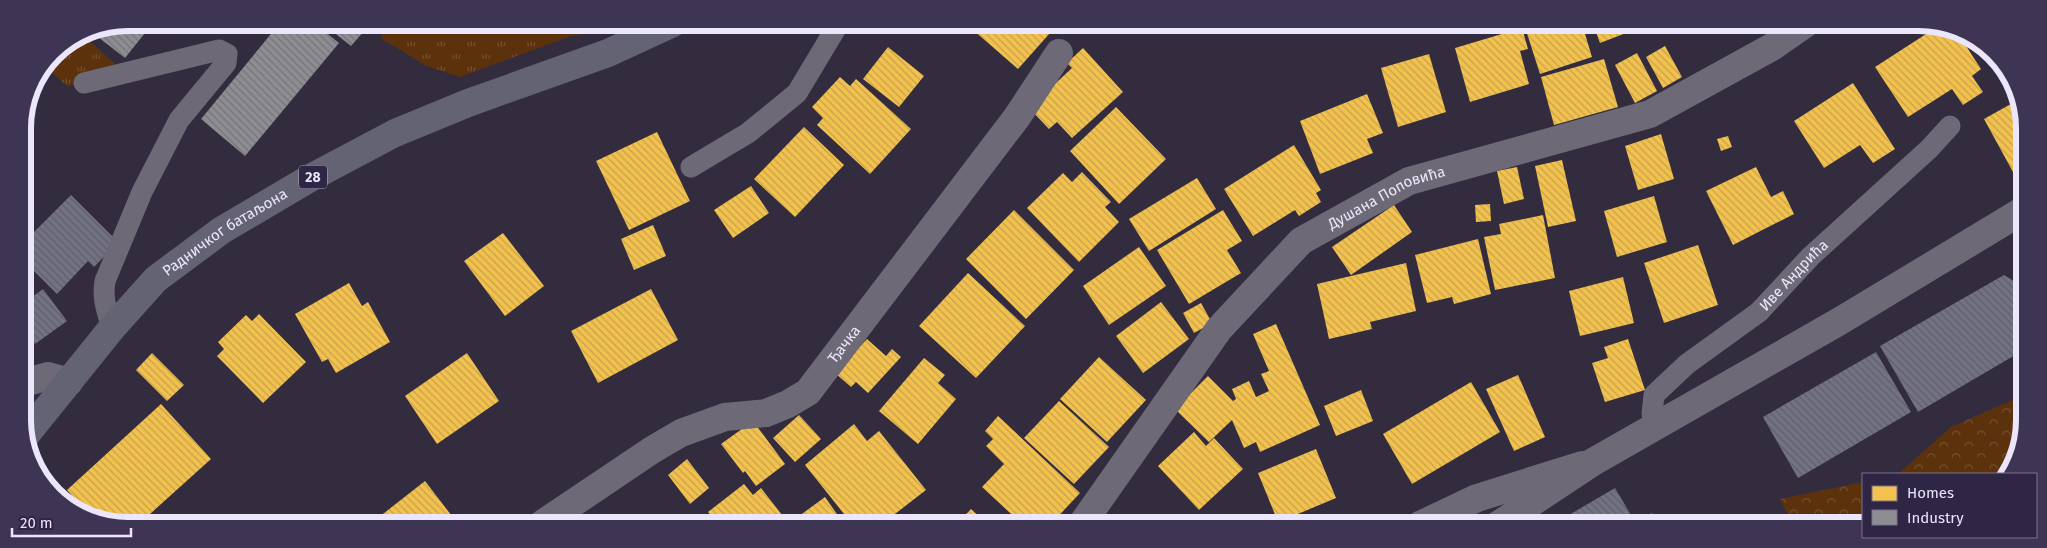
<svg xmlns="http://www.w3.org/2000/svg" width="2047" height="548" font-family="'Fira Sans',sans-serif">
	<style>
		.grass { fill: url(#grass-tufts) }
		.forest { fill: url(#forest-crowns) }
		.homes { fill: url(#homes-back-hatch) }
		.industry { fill: url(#industry-back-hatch) }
		.building { fill: url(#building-back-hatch) }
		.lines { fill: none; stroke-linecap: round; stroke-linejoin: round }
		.service { stroke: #6e6977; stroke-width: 21 }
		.minor { stroke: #6e6977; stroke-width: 28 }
		.tertiary { stroke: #6e6977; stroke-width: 28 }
		.primary { stroke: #636373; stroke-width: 28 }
		.labels { text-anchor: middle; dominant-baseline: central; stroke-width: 5; stroke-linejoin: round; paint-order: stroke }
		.shield { fill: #2f2545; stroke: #b3acc5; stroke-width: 1 }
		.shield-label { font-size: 14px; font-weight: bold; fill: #ece6fc }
		.street-label { font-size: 15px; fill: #ece6fc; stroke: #2f2545 }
		.rim { fill: none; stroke: #ece6fc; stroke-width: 6 }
	</style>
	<defs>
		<pattern id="grass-tufts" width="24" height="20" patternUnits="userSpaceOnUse" patternTransform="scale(1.25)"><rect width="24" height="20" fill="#5c320d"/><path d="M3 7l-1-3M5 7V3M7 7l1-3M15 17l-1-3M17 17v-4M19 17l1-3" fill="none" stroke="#745031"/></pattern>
		<pattern id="forest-crowns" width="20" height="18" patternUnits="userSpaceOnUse" patternTransform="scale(1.25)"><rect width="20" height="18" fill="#5c320d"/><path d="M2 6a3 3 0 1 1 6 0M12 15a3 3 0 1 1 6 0" fill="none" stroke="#745031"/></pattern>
		<pattern id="homes-back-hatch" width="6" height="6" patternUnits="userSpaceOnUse" patternTransform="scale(1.25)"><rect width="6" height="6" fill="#f2c14e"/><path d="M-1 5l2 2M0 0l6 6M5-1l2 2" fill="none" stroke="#c7a24e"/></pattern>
		<pattern id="industry-back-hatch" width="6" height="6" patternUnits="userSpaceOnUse" patternTransform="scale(1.25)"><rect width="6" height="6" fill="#8d8d92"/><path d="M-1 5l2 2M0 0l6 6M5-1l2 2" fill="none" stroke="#74747a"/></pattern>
		<pattern id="building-back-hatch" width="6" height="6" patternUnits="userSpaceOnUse" patternTransform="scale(1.25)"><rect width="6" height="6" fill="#737282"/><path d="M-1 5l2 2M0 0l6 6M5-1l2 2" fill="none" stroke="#5f5e6a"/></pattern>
	</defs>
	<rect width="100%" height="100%" fill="#322c3e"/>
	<g class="grass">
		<path d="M391 23H572L571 36 460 77 427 66 380 38Z"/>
		<path d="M82 34 115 64 68 87 45 66 54 53Z"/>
	</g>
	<g class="forest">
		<path d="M572 23H626L619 27 571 36Z"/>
		<path d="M2022 396V441L2003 474H1898L1951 427Z"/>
		<path d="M1863 482V525H1793L1780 499Z"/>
	</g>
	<g class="homes">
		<path d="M965 23H974L1058 24 1018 69Z"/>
		<path d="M1524 24H1582L1592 57 1540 74Z"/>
		<path d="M1593 24H1623L1626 33 1600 43Z"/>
		<path d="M1940 25 1959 35 1981 69 1972 76 1983 92 1963 105 1952 89 1908 117 1875 67Z"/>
		<path d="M1522 28 1528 49 1520 51 1529 84 1470 102 1455 48Z"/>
		<path d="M1665 46 1682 77 1663 88 1646 57Z"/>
		<path d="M888 47 924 76 899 107 863 79Z"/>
		<path d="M1083 48 1123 92 1072 138 1057 122 1049 129 1029 108 1072 68 1067 63Z"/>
		<path d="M1637 53 1657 91 1635 103 1615 65Z"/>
		<path d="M1429 54 1446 112 1398 127 1381 68Z"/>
		<path d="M1604 59 1618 107 1554 125 1541 77Z"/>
		<path d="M840 77 850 86 856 79 911 129 870 174 817 125 823 118 812 107Z"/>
		<path d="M1853 83 1895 149 1873 163 1860 145 1824 168 1794 121Z"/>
		<path d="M1367 94 1383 133 1367 139 1373 153 1320 174 1300 121Z"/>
		<path d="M2018 100 2022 107V181L2019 183 1984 119Z"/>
		<path d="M1116 107 1166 159 1119 204 1070 151Z"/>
		<path d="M804 127 844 165 795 217 754 179Z"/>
		<path d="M657 132 690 201 629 230 596 161Z"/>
		<path d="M1661 134 1674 179 1638 190 1625 146Z"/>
		<path d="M1728 136 1732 147 1721 151 1717 139Z"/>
		<path d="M1294 145 1321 190 1316 193 1321 202 1299 216 1295 210 1253 236 1224 189Z"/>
		<path d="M1562 160 1576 221 1548 227 1535 166Z"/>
		<path d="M1517 167 1524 199 1504 204 1497 171Z"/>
		<path d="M1756 167 1771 197 1783 191 1794 214 1733 245 1706 191Z"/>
		<path d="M1082 172 1111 202 1105 207 1119 222 1079 262 1027 208 1063 173 1072 182Z"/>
		<path d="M1197 178 1216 209 1149 251 1129 219Z"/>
		<path d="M751 186 769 213 733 238 714 210Z"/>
		<path d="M1654 196 1667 242 1617 257 1604 211Z"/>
		<path d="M1490 204 1491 221 1476 222 1475 205Z"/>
		<path d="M1394 205 1412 232 1351 275 1332 247Z"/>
		<path d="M1014 210 1074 270 1026 319 966 259Z"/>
		<path d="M1223 210 1242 241 1227 250 1241 273 1189 304 1157 250Z"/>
		<path d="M1543 215 1555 278 1495 290 1484 237 1501 234 1499 224Z"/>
		<path d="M653 225 666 256 634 270 621 239Z"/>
		<path d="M503 233 544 286 505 316 464 261Z"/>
		<path d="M1478 239 1491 294 1454 304 1452 297 1427 303 1415 255Z"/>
		<path d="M1698 245 1718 305 1664 323 1644 263Z"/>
		<path d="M1139 247 1166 286 1109 325 1083 286Z"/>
		<path d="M1406 263 1416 311 1370 322 1372 329 1329 339 1317 284Z"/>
		<path d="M968 273 1025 326 976 378 919 326Z"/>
		<path d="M1623 277 1634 323 1580 336 1569 291Z"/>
		<path d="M349 283 362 306 368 302 390 342 336 373 328 359 322 362 295 314Z"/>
		<path d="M651 289 678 340 598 383 571 331Z"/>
		<path d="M1161 302 1189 339 1143 373 1116 336Z"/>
		<path d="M1201 303 1212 323 1194 333 1183 313Z"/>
		<path d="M259 314 306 362 263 403 217 356 224 349 218 342 246 315 252 321Z"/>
		<path d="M1276 324 1320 425 1260 452 1256 442 1244 448 1232 420 1209 442 1175 409 1208 376 1233 401 1236 399 1232 389 1249 381 1256 397 1269 391 1261 374 1269 371 1253 334Z"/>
		<path d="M867 339 886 356 892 349 901 357 868 393 856 382 851 387 835 373Z"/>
		<path d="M1628 339 1645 390 1605 402 1592 363 1608 358 1604 347Z"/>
		<path d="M152 353 184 385 167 401 136 370Z"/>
		<path d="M467 353 499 401 437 444 405 396Z"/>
		<path d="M1099 357 1146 400 1107 442 1060 399Z"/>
		<path d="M924 358 945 375 938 383 956 399 918 444 879 411Z"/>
		<path d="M1518 375 1545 437 1514 451 1486 389Z"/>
		<path d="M1471 382 1500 432 1412 484 1383 434Z"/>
		<path d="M1361 390 1373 421 1336 436 1324 406Z"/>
		<path d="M1059 401 1109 447 1074 484 1024 438Z"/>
		<path d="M161 404 211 459 140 523H107L83 510 85 509 67 490Z"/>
		<path d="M799 415 821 439 795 462 773 438Z"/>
		<path d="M998 416 1080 493 1051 524H1022L982 487 1004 464 986 446 993 439 985 431Z"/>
		<path d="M753 421 785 464 756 486 745 471 743 473 721 444Z"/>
		<path d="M854 424 867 441 879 431 926 490 882 524H852L805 465Z"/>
		<path d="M1194 432 1206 446 1214 438 1243 469 1199 510 1158 466Z"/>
		<path d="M1316 449 1336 498 1286 519 1284 514 1276 517 1258 473Z"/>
		<path d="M687 459 709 488 690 504 668 475Z"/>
		<path d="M425 481 458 524H376L374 521Z"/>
		<path d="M744 484 753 495 761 488 789 524H714L716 522 708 512Z"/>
		<path d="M825 497 844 524H799L795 519Z"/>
		<path d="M971 509 987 524H957Z"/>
		<path d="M593 515 601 524H582Z"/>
	</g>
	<g class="industry">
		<path d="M128 22 153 23 125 58 89 30Z"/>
		<path d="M280 23H314L339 43 245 156 201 119Z"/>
		<path d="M322 23H371L351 46Z"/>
	</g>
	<g class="building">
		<path d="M71 195 118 242 94 267 88 261 57 294 24 261 23 243Z"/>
		<path d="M2004 275 2022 286V351L1918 412 1880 346Z"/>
		<path d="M43 289 67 321 35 344 24 329V303Z"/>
		<path d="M1876 352 1911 412 1798 478 1763 417Z"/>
		<path d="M1615 488 1635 522 1652 513 1658 525H1552Z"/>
	</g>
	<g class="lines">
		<g class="service">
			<path d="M84 83 219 50 227 54 226 63 179 120 142 192 105 281C102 299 107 311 112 328"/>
			<path d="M691 167 748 133 797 93 839 23"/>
			<path id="s1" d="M1659 424 1652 414 1654 395 1687 364 1759 312 1810 257 1929 149 1950 126"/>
		</g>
		<g class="minor">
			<path d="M24 383 48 376 69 382"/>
			<path id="s2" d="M542 524 652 450 681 433 725 417 766 413 788 404 808 392 1017 117 1059 53"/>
			<path id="s3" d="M1082 524 1219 329 1301 241 1409 181 1650 114 1772 47 1805 24"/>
			<path d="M1420 525 1477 498 1582 465"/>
		</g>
		<path class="tertiary" d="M1498 525 1593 462 1840 321 2022 211"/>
		<path class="primary" id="s4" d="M25 436 112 328 156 279 222 230 312 177 395 133 468 103 608 53 673 23"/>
	</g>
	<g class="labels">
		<rect class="shield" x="299" y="165.5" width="28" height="23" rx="4"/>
		<g class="shield-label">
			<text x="313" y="177">28</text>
		</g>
		<g class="street-label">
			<text stroke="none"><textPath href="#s3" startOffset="455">Душана Поповића</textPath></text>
			<text stroke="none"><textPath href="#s4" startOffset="288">Радничког батаљона</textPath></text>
			<text stroke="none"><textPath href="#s1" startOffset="216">Иве Андрића</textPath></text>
			<text stroke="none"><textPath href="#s2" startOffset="361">Ђачка</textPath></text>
		</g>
	</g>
	<path d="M0 0H2047V548H0ZM128 31H1919A97 97 0 0 1 2016 128V420A97 97 0 0 1 1919 517H128A97 97 0 0 1 31 420V128A97 97 0 0 1 128 31Z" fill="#3e3454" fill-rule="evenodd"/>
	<path class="rim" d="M128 31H1919A97 97 0 0 1 2016 128V420A97 97 0 0 1 1919 517H128A97 97 0 0 1 31 420V128A97 97 0 0 1 128 31Z"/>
	<rect x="1862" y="473" width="175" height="65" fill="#2f2545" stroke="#7b728e"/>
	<rect x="1872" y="486" width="25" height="15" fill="#f2c14e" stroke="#7b728e"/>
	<text x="1907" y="498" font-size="15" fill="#ece6fc">Homes</text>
	<rect x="1872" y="510" width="25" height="15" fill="#8d8d92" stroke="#7b728e"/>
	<text x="1907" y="523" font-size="15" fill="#ece6fc">Industry</text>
	<path d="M12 528v8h119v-8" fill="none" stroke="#ece6fc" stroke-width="2.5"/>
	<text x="20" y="528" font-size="15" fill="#ece6fc" stroke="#2f2545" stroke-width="4" paint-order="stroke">20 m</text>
</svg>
